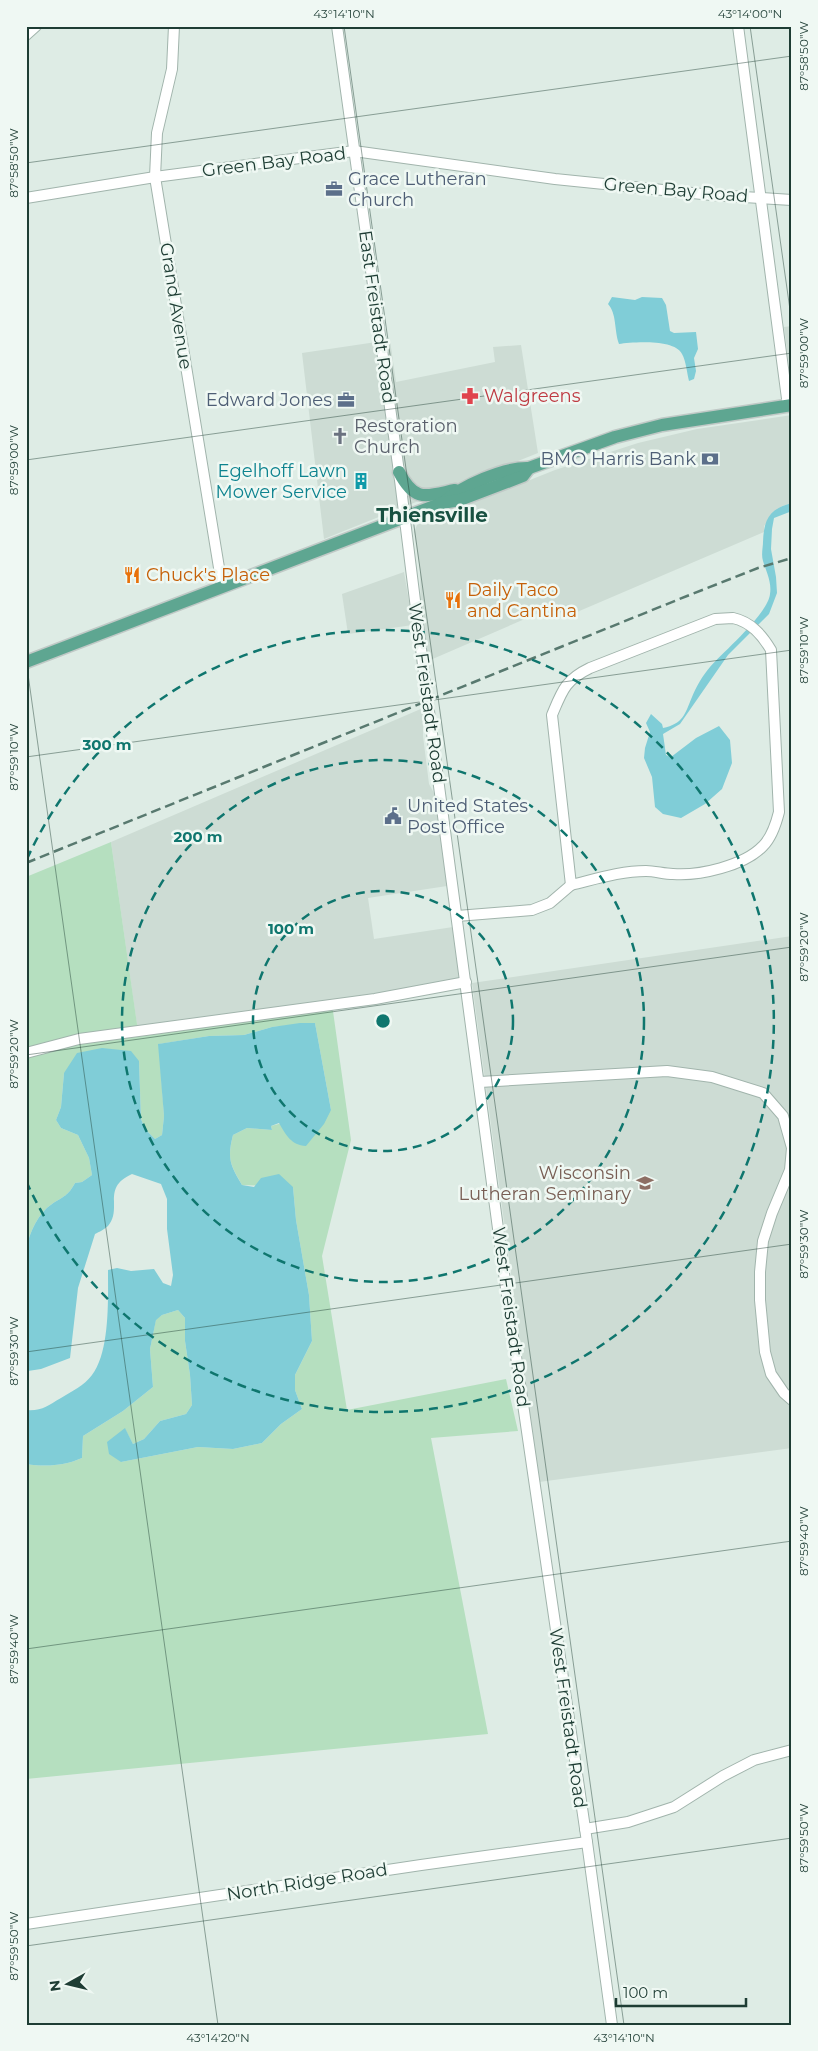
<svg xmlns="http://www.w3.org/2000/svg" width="818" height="2051" font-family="Montserrat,sans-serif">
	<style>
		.built { fill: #cddcd4 }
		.green { fill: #b5dfbf }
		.water { fill: #80cdd7 }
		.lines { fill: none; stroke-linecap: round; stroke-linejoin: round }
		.minor-casing { stroke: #a1b4ac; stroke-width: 12 }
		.major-casing { stroke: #c0c9c6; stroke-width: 15 }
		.minor { stroke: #fff; stroke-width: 10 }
		.major { stroke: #5ea691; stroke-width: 12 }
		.rail { stroke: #58796f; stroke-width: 2.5; stroke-dasharray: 10 5; stroke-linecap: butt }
		.ticks { fill: none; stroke: #1e3d34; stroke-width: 1; stroke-opacity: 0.45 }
		.ring { fill: none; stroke: #0f766e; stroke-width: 2.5; stroke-dasharray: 9 6 }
		.labels { text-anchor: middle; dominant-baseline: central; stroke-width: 5; stroke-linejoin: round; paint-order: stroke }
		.street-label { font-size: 18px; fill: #1e3d34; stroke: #eff8f3 }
		.service-label { font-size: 18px; fill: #4e5e75; stroke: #eff8f3; text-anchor: start }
		.health-label { font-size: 18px; fill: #be3a42; stroke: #eff8f3; text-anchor: start }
		.worship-label { font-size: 18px; fill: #5b616d; stroke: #eff8f3; text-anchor: start }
		.culture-label { font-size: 18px; fill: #0d838f; stroke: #eff8f3; text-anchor: end }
		.food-label { font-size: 18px; fill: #c56008; stroke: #eff8f3; text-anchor: start }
		.education-label { font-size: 18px; fill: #785e54; stroke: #eff8f3; text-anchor: end }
		.quarter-label { font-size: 20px; font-weight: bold; fill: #185141; stroke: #eff8f3 }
		.centre { fill: #0f766e; stroke: #eff8f3; stroke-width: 2.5 }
		.ring-label { font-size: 15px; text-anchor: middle; font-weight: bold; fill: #0f766e; stroke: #eff8f3; stroke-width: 5; stroke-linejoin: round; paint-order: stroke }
		.neatline { fill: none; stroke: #1e3d34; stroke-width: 2 }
		.ticks-label { font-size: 12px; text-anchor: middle; fill: #1e3d34 }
	</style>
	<rect width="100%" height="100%" fill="#deece5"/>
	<g class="built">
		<path d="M792 326V388L784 327Z"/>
		<path d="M390 340 396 382 495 362 493 347 521 345 538 453 324 539 302 353Z"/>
		<path d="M792 415V503L782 506 764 526V532L563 618 557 605 428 661 421 609 420 571 414 532 417 525 555 470 638 443 697 429Z"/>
		<path d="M404 572 413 625 348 634 342 594Z"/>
		<path d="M423 708V736L429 784 434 793 447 886 368 898 374 939 453 927 461 985 138 1032 111 842Z"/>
		<path d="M792 936V1448L539 1482 472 983Z"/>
	</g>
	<path class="green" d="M111 842 138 1031 332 1004 351 1140 322 1256 347 1410 506 1379 518 1431 431 1438 488 1734 26 1779V1464C46 1467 64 1466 82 1458L83 1436 123 1411 153 1387 150 1349 156 1319 162 1315 178 1310 185 1318V1341L190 1375 192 1405 186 1414 160 1421 144 1439 133 1444 125 1429 121 1462 198 1447 233 1449 262 1443 281 1424 302 1409 295 1390V1375L312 1341 309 1295 296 1220 293 1187 242 1185C230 1164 227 1159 233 1135L247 1128 272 1130 271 1126 331 1110 315 1023 272 1027 244 1035 209 1036 159 1044 164 1116 162 1135 155 1139 145 1129 141 1119 139 1061 64 1073 61 1107 56 1120 61 1128 78 1135 89 1158 92 1175 82 1182 75 1183C68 1196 64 1196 52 1204 38 1213 30 1232 26 1248V877Z"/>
	<g class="water">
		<path d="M612 297 635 300 642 297 662 298 666 305 670 331 674 333 696 332 698 349 694 358 696 371 694 379 689 381C687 373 686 361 682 354 675 339 633 342 619 344 614 330 617 314 608 304Z"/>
		<path d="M792 503V511L774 518 772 529 771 549 776 577 777 593 769 614 728 655 680 724 663 734 666 755 671 757 696 738 719 726 730 740 732 763 722 789 705 804 681 818 663 814 655 807 652 777 644 758 645 748 650 732 646 723 651 714 662 724 663 728C683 724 685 714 692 697 696 687 703 675 710 667 724 651 768 614 770 594 772 582 766 571 763 561 761 555 763 547 763 542 764 519 769 509 792 503Z"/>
		<path d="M300 1023H315L331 1110 324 1124 306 1146C291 1145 286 1135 279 1123L271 1126 272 1130 247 1128 233 1135C227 1158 230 1165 242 1185L254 1187 261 1178 279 1174 293 1187 296 1220 309 1295 312 1341 295 1375V1390L302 1409 281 1424 262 1443 233 1449 198 1447 121 1462 109 1454 107 1442 125 1428 133 1444 144 1439 160 1421 186 1414 192 1405 190 1375 185 1341V1318L178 1310 162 1315 156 1320 150 1349 153 1387 123 1411 83 1436 82 1458C64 1466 46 1467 26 1464V1410C43 1411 47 1406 61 1398 72 1391 84 1386 92 1375 110 1351 108 1300 108 1270L117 1268 131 1271 154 1269 163 1283 171 1286 173 1275 167 1229V1199L161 1184 132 1174C101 1188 123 1208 108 1226 105 1229 99 1232 95 1234L78 1288 70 1358 41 1369 28 1371 26 1374V1248C30 1232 38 1213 52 1204 64 1196 68 1196 75 1183L82 1182 92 1175 89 1158 78 1135 61 1128 56 1120 61 1107 64 1073 77 1053 102 1048 131 1051 139 1061 141 1119 145 1129 155 1139 162 1135 164 1116 158 1044 209 1036 244 1035 272 1027Z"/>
	</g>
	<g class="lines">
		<g class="minor-casing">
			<g id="minor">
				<path d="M174 26 172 69 157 133 155 177 222 586"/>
				<path d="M337 26 399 472 425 681 505 1281 587 1842 612 2025"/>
				<path d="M738 26 788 406"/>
				<path d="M26 35 36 26"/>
				<path d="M26 198 155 177 354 151 555 179 712 195 792 200"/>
				<path d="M733 618C751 622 762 635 771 650L779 812C776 824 772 837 763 846 744 866 699 876 673 874 664 874 655 871 646 871 621 871 596 879 571 885L552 715C562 691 565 680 590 668L715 619Z"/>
				<path d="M457 916 532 910 550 903 571 885"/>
				<path d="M26 1053 79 1039 375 999 466 982"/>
				<path d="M480 1082 667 1071 712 1077 763 1093 783 1116 792 1148 790 1170 772 1213 763 1241 760 1272V1300L765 1352 771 1374 784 1393 792 1400"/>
				<path d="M585 1829 628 1822 674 1807 723 1776 754 1760 792 1750"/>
				<path d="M26 1924 421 1865 587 1842"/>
			</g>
		</g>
		<g class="major-casing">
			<g id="major">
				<path d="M399 472C415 503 426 496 455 490"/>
				<path d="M444 502C462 486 504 467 529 468L615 437 662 425 792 405"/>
				<path d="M26 662 442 503 460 500 523 476 529 468"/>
			</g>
		</g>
		<use href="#minor" class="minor"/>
		<use href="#major" class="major"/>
		<path class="rail" d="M26 863 687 596 758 568 792 558"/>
	</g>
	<path class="ticks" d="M344 26 624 2025M750 26 792 324M26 163 792 56M26 460 792 353M26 660 218 2025M26 757 792 650M26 1055 792 947M26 1352 792 1244M26 1649 792 1541M26 1946 792 1838"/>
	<g class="ring">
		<circle cx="383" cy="1021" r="130"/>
		<circle cx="383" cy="1021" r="261"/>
		<path d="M27 859A391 391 0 1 1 27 1183"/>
	</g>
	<defs>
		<g id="office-bare" transform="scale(1.35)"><path d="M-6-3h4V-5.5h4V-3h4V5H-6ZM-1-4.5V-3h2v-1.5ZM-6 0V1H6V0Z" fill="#5c6f8a" stroke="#eff8f3" stroke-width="2.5" paint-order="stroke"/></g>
		<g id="pharmacy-bare" transform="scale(1.35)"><path d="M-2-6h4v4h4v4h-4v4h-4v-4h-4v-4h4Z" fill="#e0444e" stroke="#eff8f3" stroke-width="2.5" paint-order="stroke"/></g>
		<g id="church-bare" transform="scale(1.35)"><path d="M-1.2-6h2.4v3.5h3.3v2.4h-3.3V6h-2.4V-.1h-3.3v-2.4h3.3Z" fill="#6b7280" stroke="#eff8f3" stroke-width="2.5" paint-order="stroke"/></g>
		<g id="bank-bare" transform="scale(1.35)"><path d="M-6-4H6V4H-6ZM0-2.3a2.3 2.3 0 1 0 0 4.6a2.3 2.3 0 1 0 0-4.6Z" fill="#5c6f8a" stroke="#eff8f3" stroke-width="2.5" paint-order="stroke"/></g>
		<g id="building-bare" transform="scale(1.35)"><path d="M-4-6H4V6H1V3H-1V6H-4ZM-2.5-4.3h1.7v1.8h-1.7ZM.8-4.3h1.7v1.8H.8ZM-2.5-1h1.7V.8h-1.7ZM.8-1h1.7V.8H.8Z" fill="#0f9aa8" stroke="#eff8f3" stroke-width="2.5" paint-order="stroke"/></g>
		<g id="restaurant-bare" transform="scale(1.35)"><path d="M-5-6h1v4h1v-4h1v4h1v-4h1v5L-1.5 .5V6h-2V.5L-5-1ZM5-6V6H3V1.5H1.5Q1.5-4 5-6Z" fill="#e8710a" stroke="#eff8f3" stroke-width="2.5" paint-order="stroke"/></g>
		<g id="civic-bare" transform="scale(1.35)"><path d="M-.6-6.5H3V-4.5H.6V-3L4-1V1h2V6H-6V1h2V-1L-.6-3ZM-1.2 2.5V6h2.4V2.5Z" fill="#5c6f8a" stroke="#eff8f3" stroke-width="2.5" paint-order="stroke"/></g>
		<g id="university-bare" transform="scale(1.35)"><path d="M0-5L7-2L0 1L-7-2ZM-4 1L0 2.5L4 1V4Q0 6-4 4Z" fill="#8d6e63" stroke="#eff8f3" stroke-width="2.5" paint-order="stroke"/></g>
	</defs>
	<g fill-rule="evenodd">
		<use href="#office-bare" x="334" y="189"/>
		<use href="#pharmacy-bare" x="470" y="396"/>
		<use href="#office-bare" x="346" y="400"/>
		<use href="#church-bare" x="340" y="436"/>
		<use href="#bank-bare" x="710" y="459"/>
		<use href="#building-bare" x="361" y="481"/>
		<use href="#restaurant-bare" x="132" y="575"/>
		<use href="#restaurant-bare" x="453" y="600"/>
		<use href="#civic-bare" x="393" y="816"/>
		<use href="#university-bare" x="645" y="1183"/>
	</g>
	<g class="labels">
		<g class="street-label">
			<text transform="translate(274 162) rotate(-7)">Green Bay Road</text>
			<text transform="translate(676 190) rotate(5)">Green Bay Road</text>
			<text transform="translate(176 306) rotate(81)">Grand Avenue</text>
			<text transform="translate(377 317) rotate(82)">East Freistadt Road</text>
			<text transform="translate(427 693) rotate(82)">West Freistadt Road</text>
			<text transform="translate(511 1317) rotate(82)">West Freistadt Road</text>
			<text transform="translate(568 1718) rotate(82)">West Freistadt Road</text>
			<text transform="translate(307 1882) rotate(-9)">North Ridge Road</text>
		</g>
		<g class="service-label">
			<text x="348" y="179">Grace Lutheran<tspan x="348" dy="21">Church</tspan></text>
			<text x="332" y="400" text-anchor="end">Edward Jones</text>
			<text x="696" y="459" text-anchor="end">BMO Harris Bank</text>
			<text x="407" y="806">United States<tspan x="407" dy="21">Post Office</tspan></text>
		</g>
		<g class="health-label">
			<text x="484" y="396">Walgreens</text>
		</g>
		<g class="worship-label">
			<text x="354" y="426">Restoration<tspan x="354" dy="21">Church</tspan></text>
		</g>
		<g class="culture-label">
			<text x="347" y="471">Egelhoff Lawn<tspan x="347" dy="21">Mower Service</tspan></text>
		</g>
		<g class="food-label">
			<text x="146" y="575">Chuck's Place</text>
			<text x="467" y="590">Daily Taco<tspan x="467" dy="21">and Cantina</tspan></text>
		</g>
		<g class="education-label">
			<text x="631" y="1173">Wisconsin<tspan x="631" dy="21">Lutheran Seminary</tspan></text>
		</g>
		<g class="quarter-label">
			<text x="432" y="515">Thiensville</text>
		</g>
	</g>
	<circle cx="383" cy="1021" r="8" class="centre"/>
	<g class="ring-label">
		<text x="107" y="750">300 m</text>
		<text x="198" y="842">200 m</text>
		<text x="291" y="934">100 m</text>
	</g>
	<rect width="818" height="2051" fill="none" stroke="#eff8f3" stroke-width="55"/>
	<g transform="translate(68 1984) rotate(262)" stroke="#eff8f3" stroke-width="4" paint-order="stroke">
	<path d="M0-4L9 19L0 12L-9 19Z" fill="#1e3d34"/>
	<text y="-8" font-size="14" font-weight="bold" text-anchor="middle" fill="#1e3d34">N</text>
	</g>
	<path d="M616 1998v8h130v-8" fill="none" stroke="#1e3d34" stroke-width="2.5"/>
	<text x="623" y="1998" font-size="15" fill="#1e3d34" stroke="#eff8f3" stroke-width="4" paint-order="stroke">100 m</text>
	<rect x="28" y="28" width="762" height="1996" class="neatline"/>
	<g class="ticks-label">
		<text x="344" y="18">43°14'10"N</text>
		<text x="750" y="18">43°14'00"N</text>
		<text transform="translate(804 56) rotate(-90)" y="4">87°58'50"W</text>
		<text transform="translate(14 163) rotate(-90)" y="4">87°58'50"W</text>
		<text transform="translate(804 353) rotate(-90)" y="4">87°59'00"W</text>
		<text transform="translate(14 460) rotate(-90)" y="4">87°59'00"W</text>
		<text transform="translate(804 650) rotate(-90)" y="4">87°59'10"W</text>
		<text transform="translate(14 757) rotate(-90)" y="4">87°59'10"W</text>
		<text transform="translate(804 947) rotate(-90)" y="4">87°59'20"W</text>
		<text transform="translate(14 1054) rotate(-90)" y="4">87°59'20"W</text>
		<text transform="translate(804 1244) rotate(-90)" y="4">87°59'30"W</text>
		<text transform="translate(14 1351) rotate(-90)" y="4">87°59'30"W</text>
		<text transform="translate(804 1541) rotate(-90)" y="4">87°59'40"W</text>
		<text transform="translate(14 1649) rotate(-90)" y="4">87°59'40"W</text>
		<text transform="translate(804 1838) rotate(-90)" y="4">87°59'50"W</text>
		<text transform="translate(14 1946) rotate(-90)" y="4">87°59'50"W</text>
		<text x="218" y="2042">43°14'20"N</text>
		<text x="624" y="2042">43°14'10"N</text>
	</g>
</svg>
